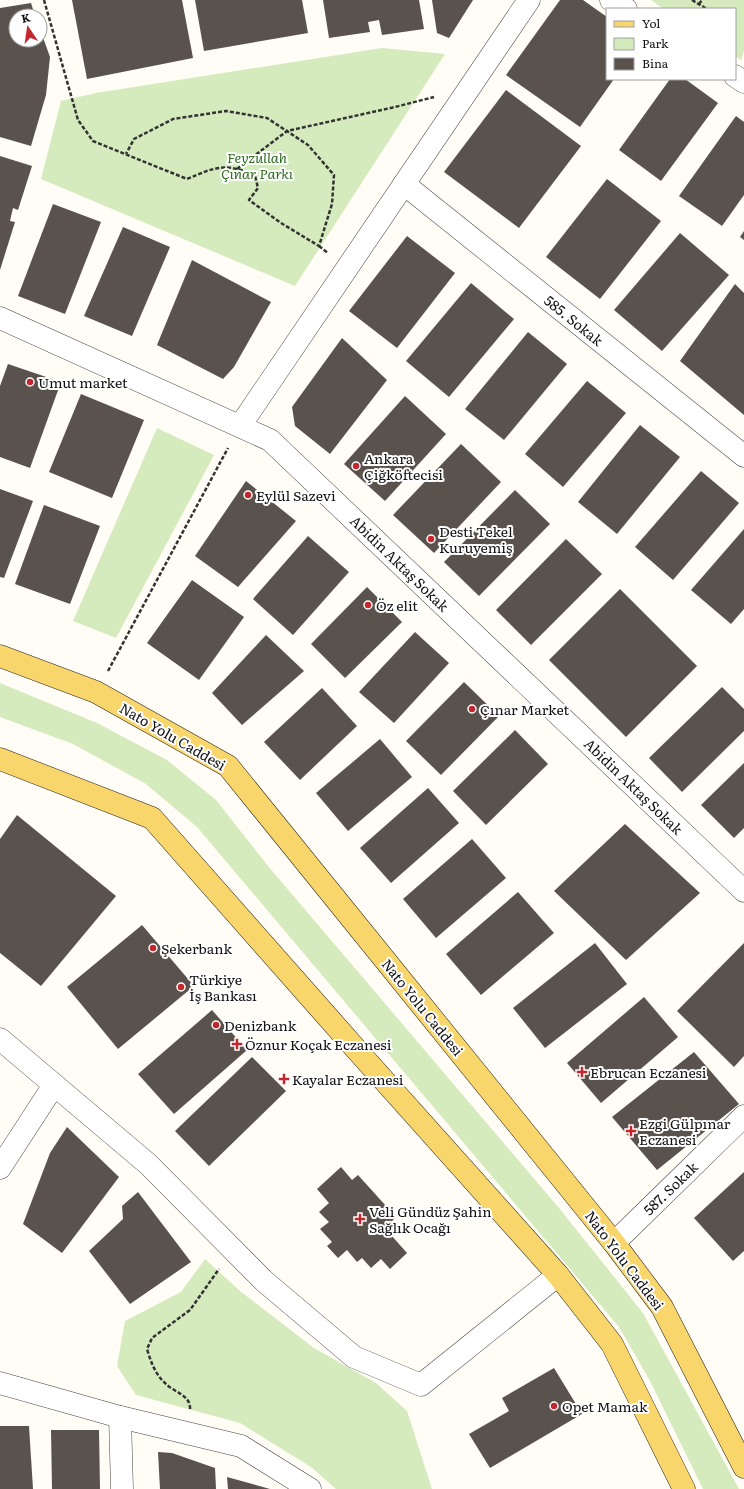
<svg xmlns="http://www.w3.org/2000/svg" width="744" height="1489" font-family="Literata,serif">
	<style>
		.green { fill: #d5ebbd }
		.building { fill: #5a524d }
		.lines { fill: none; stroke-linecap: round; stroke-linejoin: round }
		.minor-casing { stroke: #444; stroke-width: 23 }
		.major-casing { stroke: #222; stroke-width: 23 }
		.path { stroke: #333; stroke-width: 2.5; stroke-dasharray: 4 2; stroke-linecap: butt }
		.minor { stroke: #fff; stroke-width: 22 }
		.major { stroke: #f9d66b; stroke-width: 22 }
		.poi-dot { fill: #c4262e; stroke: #fff; stroke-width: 1.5 }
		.labels { text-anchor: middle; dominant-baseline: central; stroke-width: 4; stroke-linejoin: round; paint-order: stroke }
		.park-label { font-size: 14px; font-style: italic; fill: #2f6b1f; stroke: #fff }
		.street-label { font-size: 14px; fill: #111; stroke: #fff }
		.poi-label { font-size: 14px; fill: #111; stroke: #fff; text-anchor: start }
	</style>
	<rect width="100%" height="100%" fill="#fffdf5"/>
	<g class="green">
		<path d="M651 0H744V51L741 60 735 56V9H664Z"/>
		<path d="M382 48 445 54 295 286 41 179 61 101 96 93Z"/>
		<path d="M157 428 214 455 116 638 73 621Z"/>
		<path d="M0 683 97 723 167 760 216 800 268 866 559 1208 643 1313 739 1489H703L649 1379 619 1327 197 827 146 784 73 744 0 717Z"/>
		<path d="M205 1259 240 1291 314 1348 376 1383 407 1411 432 1489H336L311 1467 240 1423 136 1395 117 1366 125 1321 181 1292Z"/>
	</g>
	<g class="building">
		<path d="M72 0H182L193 58 87 79Z"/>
		<path d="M195 0H302L308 33 204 51Z"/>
		<path d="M323 0H419L424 29 382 35 379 20 368 22 370 32 329 38Z"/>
		<path d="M432 0H473L449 38 437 33Z"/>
		<path d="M560 0H583L607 17V79H614L580 127 506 75Z"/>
		<path d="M31 3 35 16H16V40H40V29L50 57 46 95 31 146 0 137V8Z"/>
		<path d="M670 79H685L718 103 661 181 619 150Z"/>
		<path d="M506 90 581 146 519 228 444 172Z"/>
		<path d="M736 116 744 122V195L722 226 679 196Z"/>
		<path d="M0 156 32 166 18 210 13 208 10 221 15 222 0 270Z"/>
		<path d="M607 179 661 221 600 299 546 257Z"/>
		<path d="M53 204 101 222 65 314 18 296Z"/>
		<path d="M123 227 170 247 132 336 84 316Z"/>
		<path d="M744 231V240L740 237Z"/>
		<path d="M680 233 729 275 662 351 614 310Z"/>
		<path d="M407 236 455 273 397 348 349 311Z"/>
		<path d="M192 260 271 302 234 367 223 379 157 345Z"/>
		<path d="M471 283 514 319 449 397 406 361Z"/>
		<path d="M735 284 744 293V415L680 361Z"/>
		<path d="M528 332 567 364 504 440 465 409Z"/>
		<path d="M342 338 387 380 330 454 295 426 292 407Z"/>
		<path d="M8 364 61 382 30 468 0 457V386Z"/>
		<path d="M587 381 626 413 563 487 525 454Z"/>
		<path d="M81 394 144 420 112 498 49 472Z"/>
		<path d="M405 396 446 434 385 501 344 464Z"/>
		<path d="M640 425 680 457 617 534 578 502Z"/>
		<path d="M461 444 501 482 434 553 393 515Z"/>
		<path d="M701 471 739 503 673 580 635 547Z"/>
		<path d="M246 481 296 521 238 587 195 556Z"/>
		<path d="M0 489 33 501 4 578 0 577Z"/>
		<path d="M515 490 550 524 479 596 444 562Z"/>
		<path d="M44 505 100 526 70 604 15 584Z"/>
		<path d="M744 529V609L731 624 691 590Z"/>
		<path d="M308 536 349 572 293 635 253 599Z"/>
		<path d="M566 539 602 574 531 645 496 610Z"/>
		<path d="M192 580 244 617 199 680 147 643Z"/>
		<path d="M367 587 402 622 345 678 311 644Z"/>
		<path d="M620 589 697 666 626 737 549 660Z"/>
		<path d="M415 632 449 663 394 723 359 692Z"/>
		<path d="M266 635 304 671 242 725 212 693Z"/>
		<path d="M464 682 499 716 441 775 406 741Z"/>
		<path d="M722 687 744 709V731L682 792 649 758Z"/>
		<path d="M322 688 357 726 300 780 264 742Z"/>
		<path d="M515 730 548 764 486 825 453 791Z"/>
		<path d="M380 739 412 777 348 831 316 793Z"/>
		<path d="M744 763V828L734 838 701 805Z"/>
		<path d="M428 788 459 823 391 883 360 848Z"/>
		<path d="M17 815 116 896 41 986 0 953V839Z"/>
		<path d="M625 824 700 893 626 960 554 891Z"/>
		<path d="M472 839 506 878 436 938 403 899Z"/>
		<path d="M518 892 554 933 481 995 446 954Z"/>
		<path d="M142 925 194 986 118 1049 67 987Z"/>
		<path d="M595 943 627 984 545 1048 513 1008Z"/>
		<path d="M744 943V1056L734 1067 677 1011Z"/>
		<path d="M644 997 678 1037 601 1103 567 1063Z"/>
		<path d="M212 1010 247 1050 174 1114 138 1074Z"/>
		<path d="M694 1052 739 1104 657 1170 612 1117Z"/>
		<path d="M252 1057 286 1091 209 1166 175 1131Z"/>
		<path d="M67 1127 119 1177 62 1253 23 1224 50 1153Z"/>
		<path d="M341 1167 352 1180 358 1175 396 1217 391 1222 397 1229 391 1235 407 1253 390 1269 381 1259 371 1268 362 1258 357 1262 347 1250 338 1258 327 1246 332 1242 320 1229 329 1222 319 1212 329 1203 317 1189Z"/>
		<path d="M744 1172V1251L733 1261 694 1218Z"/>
		<path d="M138 1192 191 1262 130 1304 89 1251 123 1219 122 1206Z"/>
		<path d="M554 1368 582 1414 490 1468 469 1434 509 1411 502 1398Z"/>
		<path d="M0 1426H29L33 1489H0Z"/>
		<path d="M51 1430H99L100 1489H52Z"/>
		<path d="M158 1452 172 1453 215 1468 216 1489H160Z"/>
		<path d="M227 1477 270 1489H228Z"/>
	</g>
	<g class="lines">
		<g class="minor-casing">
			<g id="minor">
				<path d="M611 0 626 9"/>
				<path d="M735 76 744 82"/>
				<path d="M404 184 744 456"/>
				<path d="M0 318 270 440 744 891"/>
				<path d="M240 426 529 0"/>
				<path d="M0 1039 148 1164 264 1281 354 1357 421 1385 558 1275"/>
				<path d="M0 1168 54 1085"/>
				<path d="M614 1243 744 1116"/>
				<path d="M0 1383 120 1417 241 1446 310 1489"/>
				<path d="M120 1417 122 1489"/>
			</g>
		</g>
		<g class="major-casing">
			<g id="major">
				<path d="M0 656 96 692 228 766 614 1243 662 1307 744 1467"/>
				<path d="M0 759 152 818 355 1048 558 1275 612 1344 684 1489"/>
			</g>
		</g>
		<g class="path">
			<path d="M44 0 78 120 93 141 187 179C215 167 227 162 255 176L258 188 249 200 281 223 319 246 332 204 334 175 308 145 267 118 226 111 173 119 134 139 126 154"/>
			<path d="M692 0 707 9"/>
			<path d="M699 4 702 0"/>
			<path d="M237 169 287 131 395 107 434 97"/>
			<path d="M319 246 328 253"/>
			<path d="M108 671 228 448"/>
			<path d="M190 1409C191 1395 173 1392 165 1383 155 1374 151 1362 147 1349L152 1338 190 1310 219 1269"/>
		</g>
		<use href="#minor" class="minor"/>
		<use href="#major" class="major"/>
	</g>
	<g class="poi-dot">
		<circle cx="30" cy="382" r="4"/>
		<circle cx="356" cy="466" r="4"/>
		<circle cx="248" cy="495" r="4"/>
		<circle cx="431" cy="539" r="4"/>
		<circle cx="368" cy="605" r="4"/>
		<circle cx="472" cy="709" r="4"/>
		<circle cx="153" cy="948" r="4"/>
		<circle cx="181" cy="987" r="4"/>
		<circle cx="216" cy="1025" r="4"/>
		<path d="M235 1038h4v4h4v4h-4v4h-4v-4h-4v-4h4z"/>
		<path d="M580 1066h4v4h4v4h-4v4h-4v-4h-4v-4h4z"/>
		<path d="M282 1073h4v4h4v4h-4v4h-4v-4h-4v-4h4z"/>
		<path d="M629 1125h4v4h4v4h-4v4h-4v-4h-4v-4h4z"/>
		<path d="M358 1213h4v4h4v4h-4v4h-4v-4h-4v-4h4z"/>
		<circle cx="554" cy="1406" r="4"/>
	</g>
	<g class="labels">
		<g class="park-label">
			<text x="257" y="157">Feyzullah<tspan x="257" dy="16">Çınar Parkı</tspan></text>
		</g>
		<g class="street-label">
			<text transform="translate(574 320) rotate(39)">585. Sokak</text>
			<text transform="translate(400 563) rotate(44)">Abidin Aktaş Sokak</text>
			<text transform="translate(173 736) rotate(30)">Nato Yolu Caddesi</text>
			<text transform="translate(634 786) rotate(44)">Abidin Aktaş Sokak</text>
			<text transform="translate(423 1007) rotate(51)">Nato Yolu Caddesi</text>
			<text transform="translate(670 1188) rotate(-44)">587. Sokak</text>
			<text transform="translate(625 1260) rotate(53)">Nato Yolu Caddesi</text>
		</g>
		<g class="poi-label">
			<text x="38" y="382">Umut market</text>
			<text x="364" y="458">Ankara<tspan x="364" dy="16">Çiğköftecisi</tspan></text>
			<text x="256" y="495">Eylül Sazevi</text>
			<text x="439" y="531">Desti Tekel<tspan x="439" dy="16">Kuruyemiş</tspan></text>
			<text x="376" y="605">Öz elit</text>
			<text x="480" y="709">Çınar Market</text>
			<text x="161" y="948">Şekerbank</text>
			<text x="189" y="979">Türkiye<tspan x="189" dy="16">İş Bankası</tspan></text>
			<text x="224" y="1025">Denizbank</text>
			<text x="245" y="1044">Öznur Koçak Eczanesi</text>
			<text x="590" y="1072">Ebrucan Eczanesi</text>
			<text x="292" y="1079">Kayalar Eczanesi</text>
			<text x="639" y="1123">Ezgi Gülpınar<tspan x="639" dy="16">Eczanesi</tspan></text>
			<text x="369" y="1211">Veli Gündüz Şahin<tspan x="369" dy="16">Sağlık Ocağı</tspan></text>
			<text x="562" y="1406">Opet Mamak</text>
		</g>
	</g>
	<rect x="606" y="8" width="130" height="72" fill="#ffffff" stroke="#a0a0a0"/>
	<rect x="614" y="21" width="20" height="6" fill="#f9d66b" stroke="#a0a0a0"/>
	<text x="642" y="28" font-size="12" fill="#111111">Yol</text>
	<rect x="614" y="38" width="20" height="12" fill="#d5ebbd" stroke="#a0a0a0"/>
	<text x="642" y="48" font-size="12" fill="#111111">Park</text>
	<rect x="614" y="58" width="20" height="12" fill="#5a524d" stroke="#a0a0a0"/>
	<text x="642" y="68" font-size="12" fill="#111111">Bina</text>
	<g transform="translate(28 28) rotate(347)"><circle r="19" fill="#ffffff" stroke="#a0a0a0"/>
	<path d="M0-3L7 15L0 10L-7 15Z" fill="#c4262e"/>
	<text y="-6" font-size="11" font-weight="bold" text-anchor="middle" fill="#111111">K</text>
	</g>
</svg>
